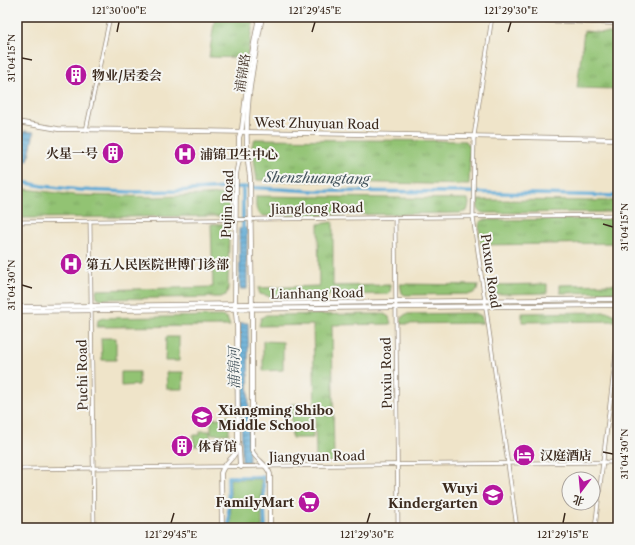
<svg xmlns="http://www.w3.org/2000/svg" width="635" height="545" font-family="'Libre Caslon Text','Noto Serif SC',serif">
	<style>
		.grass { fill: #92c373; stroke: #667648 }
		.park { fill: url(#park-tufts); stroke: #667648 }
		.water { fill: url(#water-rules); stroke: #4b6a7a }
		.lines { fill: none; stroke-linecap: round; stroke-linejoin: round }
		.canal { stroke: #5ba9d5; stroke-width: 3.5 }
		.street-casing { stroke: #958774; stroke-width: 4.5 }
		.secondary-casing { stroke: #958774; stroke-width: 5.5 }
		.street { stroke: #fff; stroke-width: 3 }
		.secondary { stroke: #fff; stroke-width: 4 }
		.ticks { fill: none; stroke: #3b2a1e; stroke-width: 1.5 }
		.labels { text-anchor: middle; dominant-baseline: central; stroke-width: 4; stroke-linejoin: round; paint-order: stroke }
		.street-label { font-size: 13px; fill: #3b2a1e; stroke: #f6f6f2 }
		.poi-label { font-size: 13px; font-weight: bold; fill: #3b2a1e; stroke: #f6f6f2; text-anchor: start }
		.water-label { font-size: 14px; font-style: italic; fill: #46565e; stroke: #f6f6f2 }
		.neatline { fill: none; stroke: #3b2a1e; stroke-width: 1.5 }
		.ticks-label { font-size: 10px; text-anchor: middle; fill: #3b2a1e }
	</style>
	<defs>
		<pattern id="park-tufts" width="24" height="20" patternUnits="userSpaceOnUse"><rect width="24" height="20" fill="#92c373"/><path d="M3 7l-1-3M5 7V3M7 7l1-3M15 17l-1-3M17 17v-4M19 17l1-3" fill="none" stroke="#789f5e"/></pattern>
		<pattern id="water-rules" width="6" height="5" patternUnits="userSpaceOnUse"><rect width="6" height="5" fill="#5ba9d5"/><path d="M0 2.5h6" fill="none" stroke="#4c8aac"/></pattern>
	</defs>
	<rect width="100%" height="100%" fill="#f6f6f2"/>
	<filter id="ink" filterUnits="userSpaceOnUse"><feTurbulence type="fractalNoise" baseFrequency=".025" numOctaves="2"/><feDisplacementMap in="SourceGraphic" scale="8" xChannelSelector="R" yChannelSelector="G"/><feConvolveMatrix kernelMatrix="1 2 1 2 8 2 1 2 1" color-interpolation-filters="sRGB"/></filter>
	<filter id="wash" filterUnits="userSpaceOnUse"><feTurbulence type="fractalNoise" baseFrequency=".012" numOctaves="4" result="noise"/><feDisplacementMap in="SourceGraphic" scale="16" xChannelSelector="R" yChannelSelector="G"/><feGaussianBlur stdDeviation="0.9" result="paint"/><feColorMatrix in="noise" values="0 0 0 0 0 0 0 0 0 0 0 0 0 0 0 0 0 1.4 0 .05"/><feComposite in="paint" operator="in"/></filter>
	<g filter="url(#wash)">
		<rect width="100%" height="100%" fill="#efe4c9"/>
		<g class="grass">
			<path d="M166 337H179V361H165Z"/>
			<path d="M101 338H116V360H102Z"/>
			<path d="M263 341 283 342V370L263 371Z"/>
			<path d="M121 372H139V385L121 386Z"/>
			<path d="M166 372H183V389H167Z"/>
			<path d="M291 404 312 405 313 438H292Z"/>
			<path d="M220 416H229V434H211V419L220 418Z"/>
			<path d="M200 431H210V446H194L193 435H200Z"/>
			<path d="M230 479H261L262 528H231Z"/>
		</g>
		<g class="park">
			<path d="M215 17H249L253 23 247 58 209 57Z"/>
			<path d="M584 31 618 34V89L577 88Z"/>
			<path d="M255 139 466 141 470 147 469 185 257 180 252 145Z"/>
			<path d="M17 188 74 195 154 197 229 194 228 209 226 214 220 216 21 218V212H17Z"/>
			<path d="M256 196 468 199 469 204 467 211 460 213 263 216C254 212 256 204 256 196Z"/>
			<path d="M478 200 618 201V212L483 213C476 211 478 205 478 200Z"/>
			<path d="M618 219V243L481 245 479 226 480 222 484 220Z"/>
			<path d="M333 222V286L391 285 390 292 388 294 272 297 260 294 258 288 319 286 318 224Z"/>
			<path d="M211 224H225L227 225 229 230 228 289 226 295 220 297 101 299 97 297 96 290 213 287Z"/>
			<path d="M400 284 478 285 477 291 471 294 405 295 402 293Z"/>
			<path d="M547 284V293L496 294 490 292 488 285Z"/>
			<path d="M618 284V289L616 292 560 293V285Z"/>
			<path d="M609 312 615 315V321L522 322V313Z"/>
			<path d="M475 313 481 316 483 323 401 324 402 317 406 314Z"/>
			<path d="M384 314 389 317 391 324 332 325 334 462 316 461 313 325 259 326 261 318 266 315Z"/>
			<path d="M221 316 227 318 230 326 97 327 98 320 103 318Z"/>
		</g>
		<g class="water">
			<path d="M24 131 34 132 28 161 17 160Z"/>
			<path d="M247 228V289H240L239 229Z"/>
			<path d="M240 323H248L249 462H242Z"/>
		</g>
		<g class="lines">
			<g class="canal">
				<path d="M17 181 42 186 80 190 133 192 176 191 243 187 314 191 461 192 618 196"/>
				<path d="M243 187V232"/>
				<path d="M229 528 228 477H263L265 528"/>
			</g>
		</g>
	</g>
	<g filter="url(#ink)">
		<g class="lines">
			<g class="street-casing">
				<g id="street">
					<path d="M492 17 474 136 473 217 517 528"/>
					<path d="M86 130 110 17"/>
					<path d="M395 217 398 528"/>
					<path d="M90 221 94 528"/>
					<path d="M17 222 618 215"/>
					<path d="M17 469 618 462"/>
					<path d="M595 528 618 336"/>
				</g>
			</g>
			<g class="secondary-casing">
				<g id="secondary">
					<path d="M262 17C252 70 241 124 250 177L252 309V451C256 460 267 464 270 474V528"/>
					<path d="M467 17 618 23"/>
					<path d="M595 17 618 18"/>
					<path d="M17 122 58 129 147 130 618 139"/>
					<path d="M17 307 618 299"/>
					<path d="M17 311 618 305"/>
					<path d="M239 448 240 466 241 467"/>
					<path d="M222 528 221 473C226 459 237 459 238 442L237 324 235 304 236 174 239 160V138L242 128 249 69 259 17"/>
				</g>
			</g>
			<use href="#street" class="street"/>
			<use href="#secondary" class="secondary"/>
		</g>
	</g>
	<path class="ticks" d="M117 32 119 22M312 32 315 22M508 32 511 22M22 58 32 60M603 224 613 227M22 285 32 288M603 452 613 454M171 523 174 513M367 523 370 513M563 523 565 513"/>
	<defs>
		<g id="building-disc" transform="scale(1.15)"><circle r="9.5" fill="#b5179e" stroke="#f6f6f2"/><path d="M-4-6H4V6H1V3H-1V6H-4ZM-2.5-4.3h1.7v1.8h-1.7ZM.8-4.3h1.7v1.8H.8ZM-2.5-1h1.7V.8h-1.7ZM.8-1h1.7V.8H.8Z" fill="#fff"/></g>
		<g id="hospital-disc" transform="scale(1.15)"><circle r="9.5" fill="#b5179e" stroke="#f6f6f2"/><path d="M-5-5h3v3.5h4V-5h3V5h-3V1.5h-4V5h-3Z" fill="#fff"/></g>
		<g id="school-disc" transform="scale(1.15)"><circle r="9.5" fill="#b5179e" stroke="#f6f6f2"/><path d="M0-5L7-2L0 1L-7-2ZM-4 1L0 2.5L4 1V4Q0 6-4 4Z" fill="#fff"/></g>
		<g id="hotel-disc" transform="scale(1.15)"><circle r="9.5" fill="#b5179e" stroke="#f6f6f2"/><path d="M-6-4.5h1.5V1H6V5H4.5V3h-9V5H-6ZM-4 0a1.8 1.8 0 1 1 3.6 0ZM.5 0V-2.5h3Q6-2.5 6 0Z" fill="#fff"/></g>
		<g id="supermarket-disc" transform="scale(1.15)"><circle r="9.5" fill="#b5179e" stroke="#f6f6f2"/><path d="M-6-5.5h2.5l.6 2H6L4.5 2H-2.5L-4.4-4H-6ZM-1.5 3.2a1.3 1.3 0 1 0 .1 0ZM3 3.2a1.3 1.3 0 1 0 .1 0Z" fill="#fff"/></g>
	</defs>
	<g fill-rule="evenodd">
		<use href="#building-disc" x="76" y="75"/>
		<use href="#building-disc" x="113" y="153"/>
		<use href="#hospital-disc" x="185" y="154"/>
		<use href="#hospital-disc" x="71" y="264"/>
		<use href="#school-disc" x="202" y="417"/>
		<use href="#building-disc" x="182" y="446"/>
		<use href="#hotel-disc" x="524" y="455"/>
		<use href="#school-disc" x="493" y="495"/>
		<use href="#supermarket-disc" x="309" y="502"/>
	</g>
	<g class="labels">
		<g class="street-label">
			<text transform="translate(242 73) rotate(-81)">浦锦路</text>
			<text transform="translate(317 123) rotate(1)">West Zhuyuan Road</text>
			<text transform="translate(227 204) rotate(-88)">Pujin Road</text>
			<text transform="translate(317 208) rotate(-1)">Jianglong Road</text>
			<text transform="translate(491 271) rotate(82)">Puxue Road</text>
			<text transform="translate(317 293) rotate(-1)">Lianhang Road</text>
			<text transform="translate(386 373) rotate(-91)">Puxiu Road</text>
			<text transform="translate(82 375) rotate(-91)">Puchi Road</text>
			<text transform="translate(317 456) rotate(-1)">Jiangyuan Road</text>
		</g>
		<g class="poi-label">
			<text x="92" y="75">物业/居委会</text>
			<text x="98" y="153" text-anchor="end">火星一号</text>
			<text x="200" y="154">浦锦卫生中心</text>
			<text x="86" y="264">第五人民医院世博门诊部</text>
			<text x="218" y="410">Xiangming Shibo<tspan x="218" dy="15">Middle School</tspan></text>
			<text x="198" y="446">体育馆</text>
			<text x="540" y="455">汉庭酒店</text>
			<text x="478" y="488" text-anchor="end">Wuyi<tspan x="478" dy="15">Kindergarten</tspan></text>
			<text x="294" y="502" text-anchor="end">FamilyMart</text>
		</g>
		<g class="water-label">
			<text transform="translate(317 178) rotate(1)">Shenzhuangtang</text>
			<text transform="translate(234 368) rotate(-91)">浦锦河</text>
		</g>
	</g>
	<rect width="635" height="545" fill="none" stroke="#f6f6f2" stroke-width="44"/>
	<g transform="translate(581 491) rotate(196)"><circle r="19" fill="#f6f6f2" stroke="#aba49d"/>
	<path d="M0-3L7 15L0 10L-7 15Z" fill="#b5179e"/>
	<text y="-6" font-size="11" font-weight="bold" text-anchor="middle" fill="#3b2a1e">北</text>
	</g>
	<rect x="22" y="22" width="591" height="501" class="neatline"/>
	<g class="ticks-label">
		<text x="119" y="14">121°30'00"E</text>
		<text x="315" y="14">121°29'45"E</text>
		<text x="511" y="14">121°29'30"E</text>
		<text transform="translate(11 58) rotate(-90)" y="4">31°04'15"N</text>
		<text transform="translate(624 227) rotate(-90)" y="4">31°04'15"N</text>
		<text transform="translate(11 285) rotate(-90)" y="4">31°04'30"N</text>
		<text transform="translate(624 454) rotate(-90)" y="4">31°04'30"N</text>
		<text x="171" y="538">121°29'45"E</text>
		<text x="367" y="538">121°29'30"E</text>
		<text x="563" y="538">121°29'15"E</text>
	</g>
</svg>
